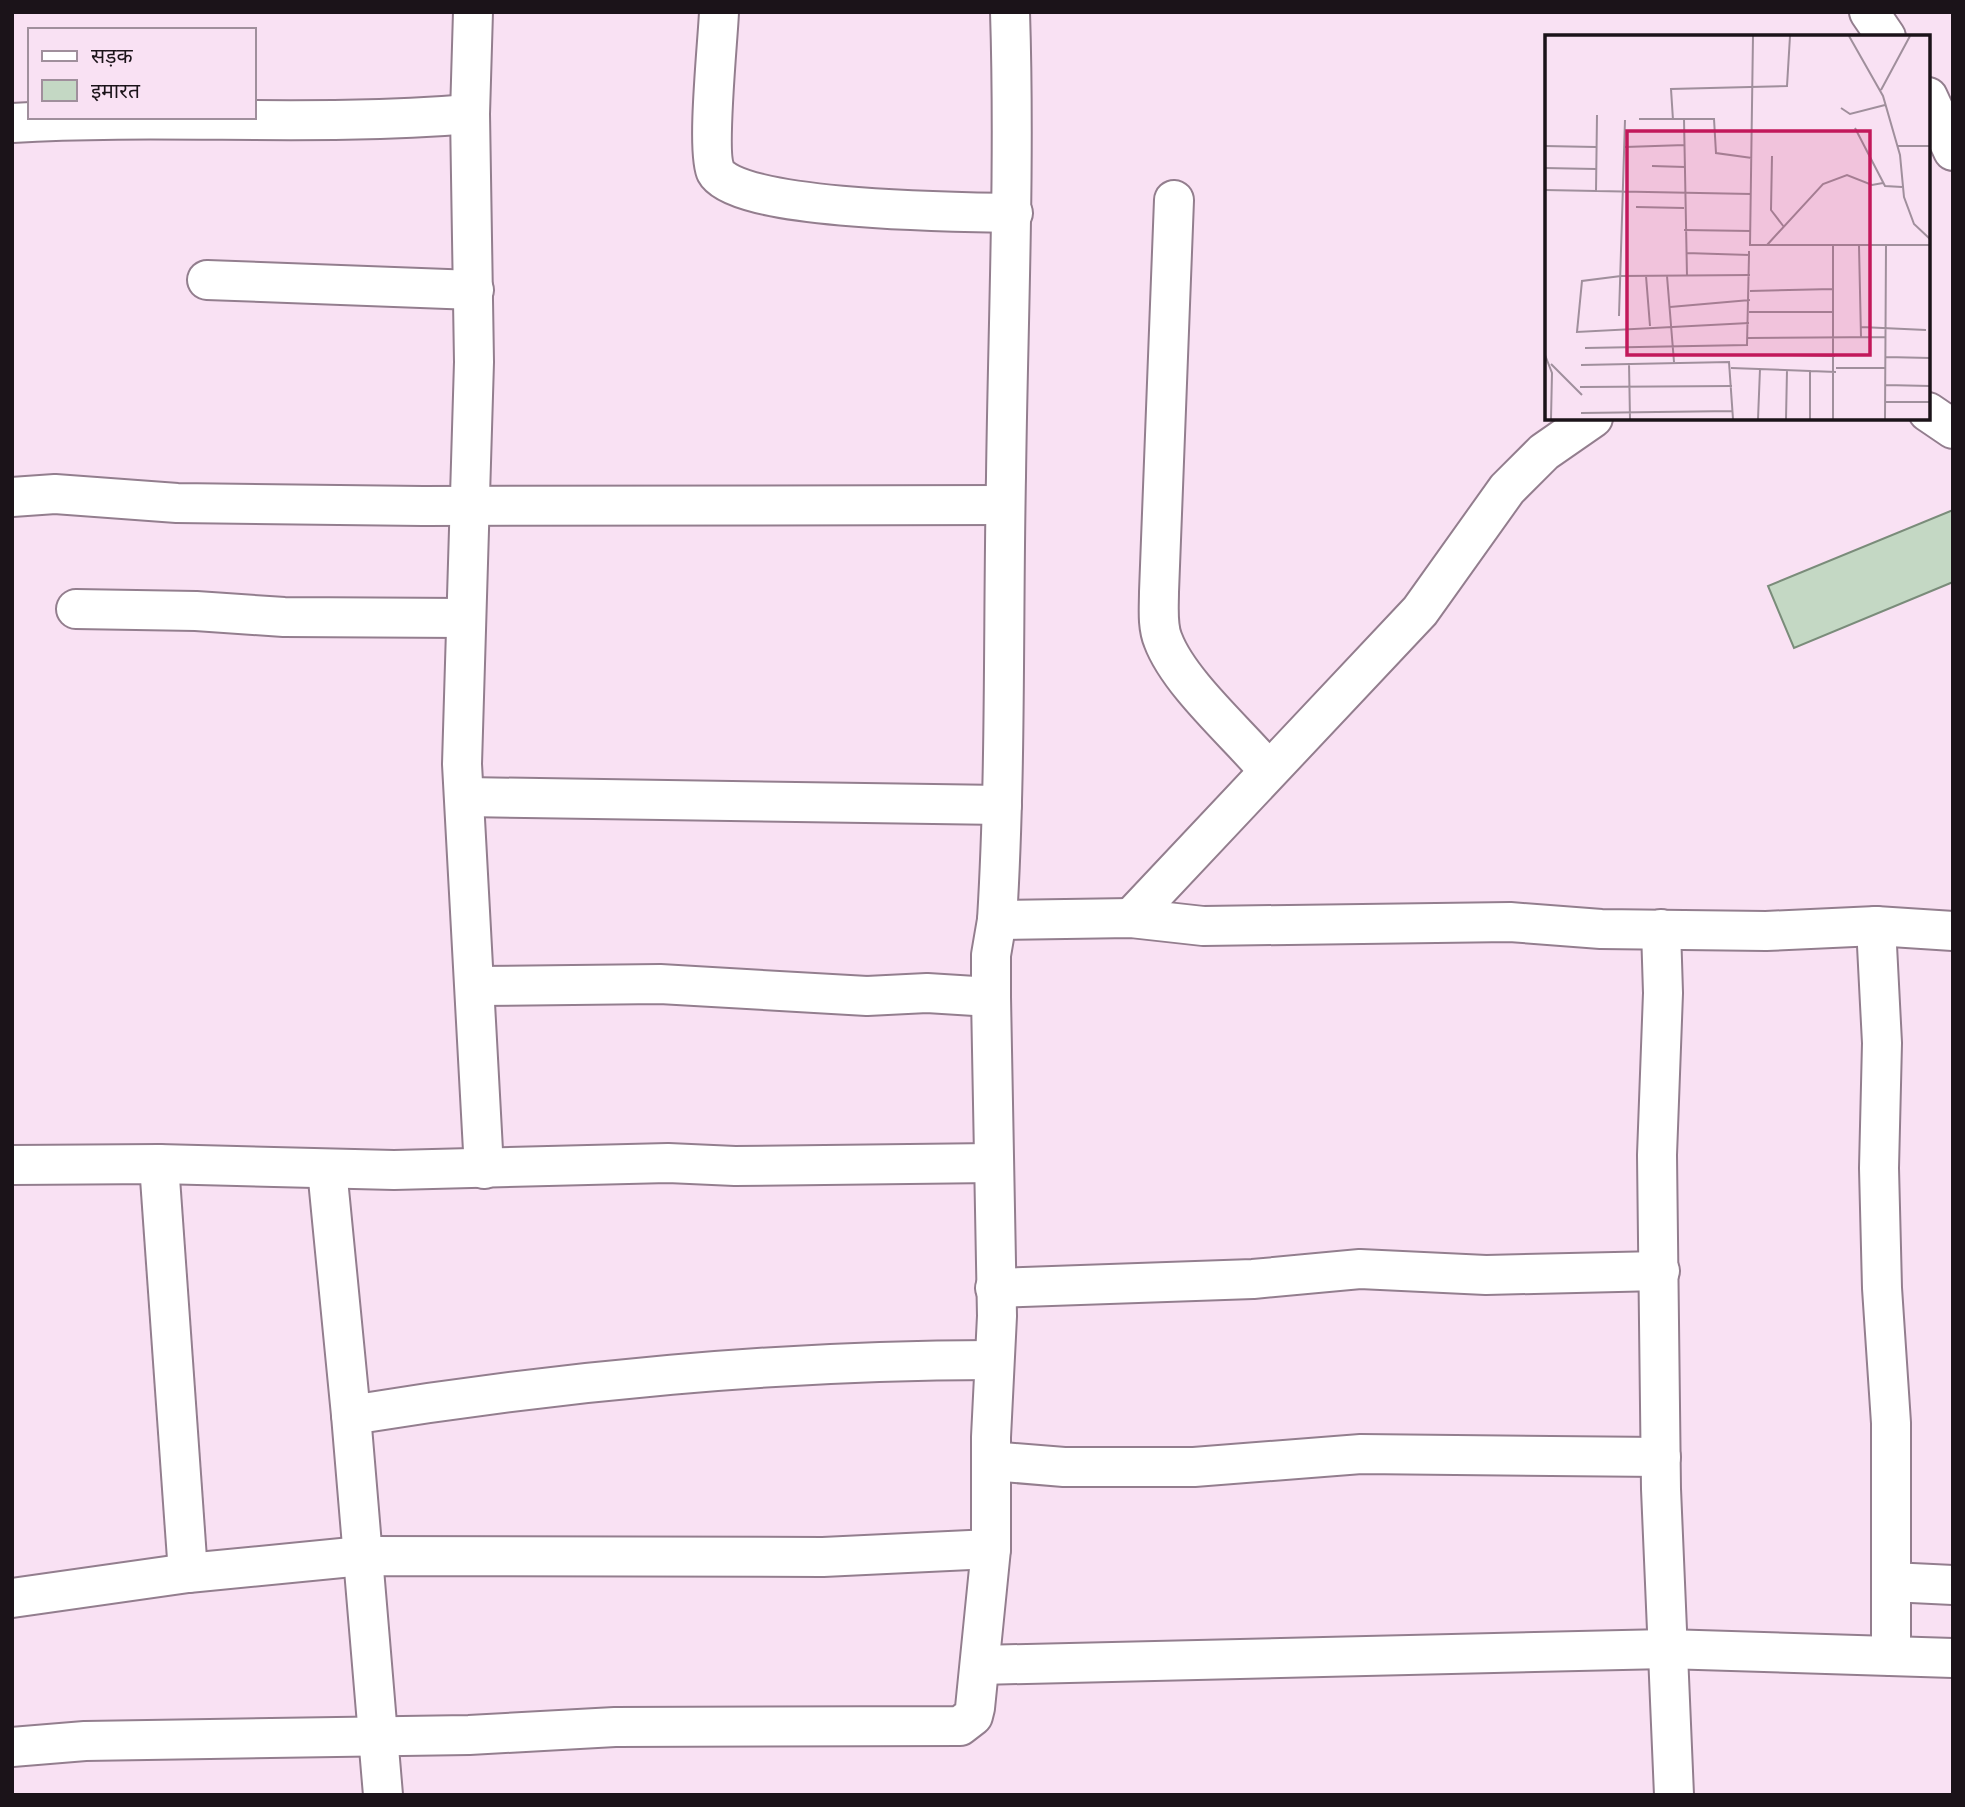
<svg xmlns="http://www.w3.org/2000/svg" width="1965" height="1807" font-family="'DM Sans','Noto Sans Devanagari',sans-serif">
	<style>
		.building { fill: #c4d8c4; stroke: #7a8c7a; stroke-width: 2 }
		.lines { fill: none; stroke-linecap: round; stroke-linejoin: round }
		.street-casing { stroke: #937e8e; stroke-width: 42 }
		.street { stroke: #fff; stroke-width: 38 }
		.inset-road { fill: none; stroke: #a08f9c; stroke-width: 2 }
		.view { fill: #c2185b; fill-opacity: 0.15; stroke: #c2185b; stroke-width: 3.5 }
		.inset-edge { fill: none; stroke: #1b1319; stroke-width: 3.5 }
	</style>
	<rect width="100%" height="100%" fill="#f9e1f3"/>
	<path class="building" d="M1953 510V582L1794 648 1768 586Z"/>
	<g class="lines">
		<g class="street-casing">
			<g id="street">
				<path d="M473 12 470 114 474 362 462 764 484 1169"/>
				<path d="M719 12C718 39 706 153 716 172 737 211 966 212 1013 213"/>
				<path d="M1010 12C1015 167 1008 322 1006 477 1003 625 1006 772 997 920L1131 918 1203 926 1510 922 1601 929 1766 931 1876 926 1953 931"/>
				<path d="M1869 12 1886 37"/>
				<path d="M1928 97 1953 151"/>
				<path d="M12 123C165 114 318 127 470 114"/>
				<path d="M1174 200 1159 592C1159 607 1157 626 1163 640 1179 683 1238 734 1268 770"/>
				<path d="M207 280 474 290"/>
				<path d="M1928 412 1953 429"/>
				<path d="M12 497 55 494 177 503 423 506 1005 505"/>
				<path d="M76 609 196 611 284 617 464 618"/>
				<path d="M466 797 1002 805"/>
				<path d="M1131 918 1420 611 1507 489 1544 452 1593 418"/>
				<path d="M1876 926 1882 1043 1879 1168 1882 1288 1891 1423V1656"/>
				<path d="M1661 929 1663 993 1657 1155 1661 1489 1674 1795"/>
				<path d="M476 986 660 984 867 996 927 993 991 997V955L997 920"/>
				<path d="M159 1164 188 1573"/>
				<path d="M12 1165 159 1164 394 1170 668 1163 735 1166 993 1163"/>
				<path d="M327 1169 351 1415 383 1795"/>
				<path d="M995 1288 1253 1279 1360 1269 1486 1275 1660 1271"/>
				<path d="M351 1415C559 1381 783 1360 993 1360"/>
				<path d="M991 1461 1064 1467H1194L1361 1454 1661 1457"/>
				<path d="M1891 1582 1953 1585"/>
				<path d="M12 1598 188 1573 362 1556 823 1557 991 1549"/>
				<path d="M980 1665 1666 1649 1953 1658"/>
				<path d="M12 1747 85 1741 469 1735 615 1727 960 1726 973 1716 975 1708 991 1549V1437L997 1316 991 997"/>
			</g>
		</g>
		<use href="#street" class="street"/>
	</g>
	<g transform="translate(1545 35)">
		<rect width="385" height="385" fill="#f9e1f3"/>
		<path class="inset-road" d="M208 1 205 210H385M304 1 338 61 355 120 359 162 369 189 385 204M336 55 365 1M296 73 305 79 340 70M94 84H169L171 118 207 123M139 84 142 241M128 85 126 54 242 51 245 1M310 93 340 151 357 152M0 111 51 112M352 111H385M80 112 140 110M227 121 226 175 239 192M107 131 140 132M0 133 51 134M0 155 206 159M51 156 52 80M91 172 139 173M139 195 206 196M222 210 278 149 302 140 327 150 338 148M288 211V384M314 211 316 302M141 218 204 220V216M101 241 105 291M122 241 129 327M205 256 288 254M125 272 205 265M204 277H288M74 281 80 85M204 288 32 297 37 246 76 241 205 240M316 292 381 295M203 303 341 302M40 313 202 310 204 220M0 320 7 338 6 384M247 320 290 321M341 322 385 323M84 328 85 384M6 329 37 360M36 330 184 327 188 384M186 333 291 337M291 333H341M265 335V384M340 350 385 351M35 352 187 351M340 367H385M36 378 188 376M213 384 215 334M241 384 242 335M340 384 341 211"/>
		<path class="view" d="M82 96H325V320H82Z"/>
		<rect width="385" height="385" class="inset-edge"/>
	</g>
	<rect width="1965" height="1807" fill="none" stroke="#1b1319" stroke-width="28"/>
	<rect x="28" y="28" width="228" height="91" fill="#f9e1f3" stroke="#a08f9c" stroke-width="2"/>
	<rect x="42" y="51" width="35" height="10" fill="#ffffff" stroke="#a08f9c" stroke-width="2"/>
	<text x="91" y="63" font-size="21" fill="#1b1319">सड़क</text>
	<rect x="42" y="80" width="35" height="21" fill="#c4d8c4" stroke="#a08f9c" stroke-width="2"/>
	<text x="91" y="98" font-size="21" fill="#1b1319">इमारत</text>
</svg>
